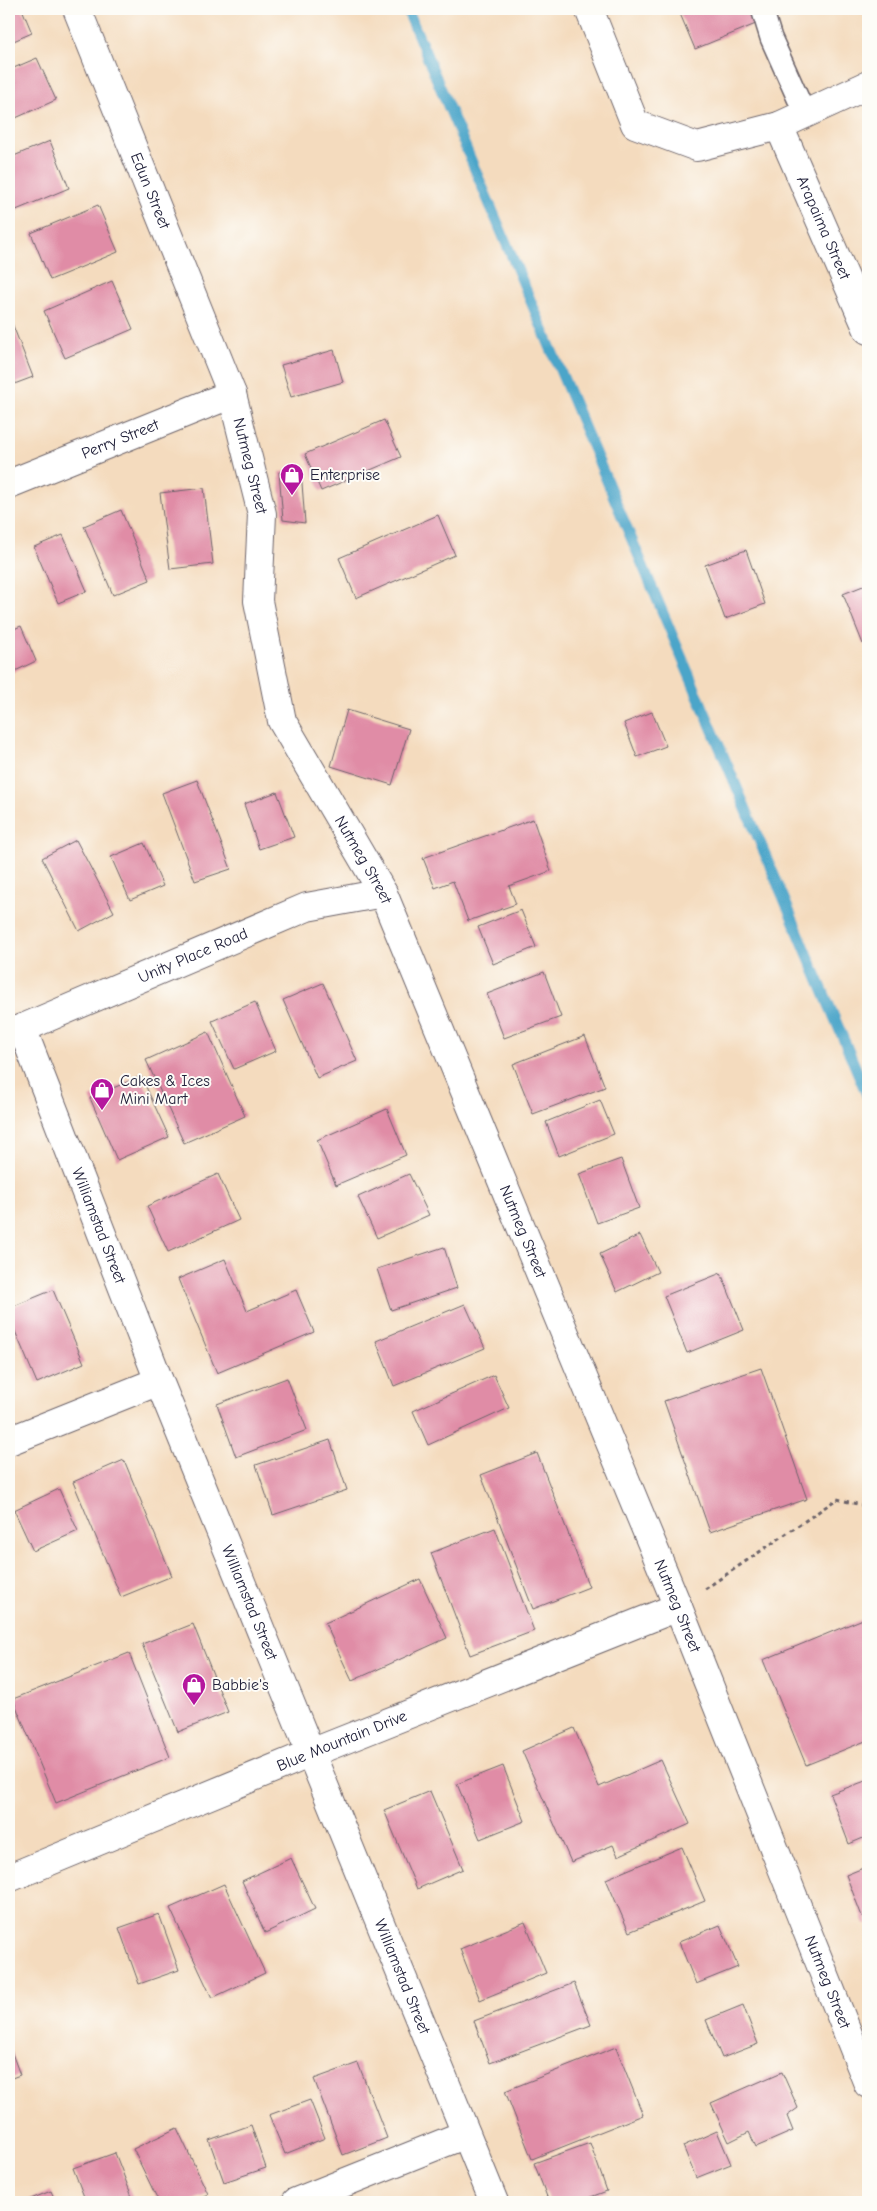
<svg xmlns="http://www.w3.org/2000/svg" width="877" height="2211" font-family="'Comic Neue',sans-serif">
	<style>
		.lines { fill: none; stroke-linecap: round; stroke-linejoin: round }
		.stream { stroke: #4ca5c9; stroke-width: 11 }
		.building { fill: #e08ca6 }
		.service-casing { stroke: #6c6369; stroke-width: 24 }
		.minor-casing { stroke: #6c6369; stroke-width: 30 }
		.path { stroke: #6c6369; stroke-width: 3; stroke-dasharray: 4 4; stroke-linecap: butt }
		.service { stroke: #fff; stroke-width: 21 }
		.minor { stroke: #fff; stroke-width: 28 }
		.labels { text-anchor: middle; dominant-baseline: central; stroke-width: 4; stroke-linejoin: round; paint-order: stroke }
		.street-label { font-size: 16px; fill: #22223b; stroke: #fdfcf7 }
		.poi-label { font-size: 16px; fill: #22223b; stroke: #fdfcf7; text-anchor: start }
	</style>
	<rect width="100%" height="100%" fill="#fdfcf7"/>
	<filter id="ink" filterUnits="userSpaceOnUse"><feTurbulence type="fractalNoise" baseFrequency=".02" numOctaves="2"/><feDisplacementMap in="SourceGraphic" scale="10" xChannelSelector="R" yChannelSelector="G"/><feConvolveMatrix kernelMatrix="1 2 1 2 8 2 1 2 1" color-interpolation-filters="sRGB"/></filter>
	<filter id="wash" filterUnits="userSpaceOnUse"><feTurbulence type="fractalNoise" baseFrequency=".0096" numOctaves="4" result="noise"/><feDisplacementMap in="SourceGraphic" scale="20" xChannelSelector="R" yChannelSelector="G"/><feGaussianBlur stdDeviation="1.12" result="paint"/><feColorMatrix in="noise" values="0 0 0 0 0 0 0 0 0 0 0 0 0 0 0 0 0 1.4 0 .05"/><feComposite in="paint" operator="in"/></filter>
	<g filter="url(#wash)">
		<rect width="100%" height="100%" fill="#f4dbbe"/>
		<g class="lines">
			<path class="stream" d="M407 9 868 1097"/>
		</g>
		<g id="blocks">
			<g class="building">
				<path d="M9 9H22L32 33 9 43Z"/>
				<path d="M678 9H758L763 21 695 49Z"/>
				<path d="M37 58 56 100 9 121V70Z"/>
				<path d="M50 141 69 188 9 213V158Z"/>
				<path d="M98 205 118 252 50 280 31 233Z"/>
				<path d="M112 281 133 329 65 358 44 311Z"/>
				<path d="M12 323 33 377 9 386V324Z"/>
				<path d="M334 350 343 382 291 397 281 365Z"/>
				<path d="M384 420 401 457 321 491 305 454Z"/>
				<path d="M301 470 305 523 283 520 279 472Z"/>
				<path d="M204 488 213 564 170 569 160 493Z"/>
				<path d="M121 510 150 580 113 595 84 526Z"/>
				<path d="M438 515 455 555 356 598 339 558Z"/>
				<path d="M63 535 87 591 58 603 34 547Z"/>
				<path d="M746 550 765 604 725 619 705 565Z"/>
				<path d="M868 584V642L863 644 843 594Z"/>
				<path d="M21 626 36 661 9 674V631Z"/>
				<path d="M347 710 409 729 392 785 331 766Z"/>
				<path d="M652 712 666 746 637 757 624 723Z"/>
				<path d="M197 780 231 869 195 881 162 793Z"/>
				<path d="M277 792 294 837 259 849 244 804Z"/>
				<path d="M533 819 551 871 509 886 516 904 468 921 453 881 435 888 423 858Z"/>
				<path d="M76 840 114 912 79 931 42 858Z"/>
				<path d="M144 843 163 886 130 900 111 857Z"/>
				<path d="M521 910 536 947 493 964 478 927Z"/>
				<path d="M544 972 561 1017 504 1038 487 994Z"/>
				<path d="M323 983 357 1061 317 1078 283 1000Z"/>
				<path d="M255 1002 276 1051 234 1069 212 1021Z"/>
				<path d="M208 1032 245 1116 184 1143 146 1060Z"/>
				<path d="M585 1036 605 1087 533 1114 513 1064Z"/>
				<path d="M141 1076 169 1137 117 1160 90 1098Z"/>
				<path d="M600 1100 614 1134 559 1156 546 1122Z"/>
				<path d="M387 1109 406 1155 336 1185 317 1140Z"/>
				<path d="M621 1159 639 1208 597 1223 579 1174Z"/>
				<path d="M218 1174 239 1220 168 1252 147 1206Z"/>
				<path d="M409 1174 429 1215 377 1238 358 1197Z"/>
				<path d="M640 1235 658 1272 617 1292 600 1254Z"/>
				<path d="M444 1247 457 1288 391 1310 377 1269Z"/>
				<path d="M225 1259 247 1311 296 1290 314 1332 217 1373 178 1279Z"/>
				<path d="M721 1273 744 1330 687 1353 664 1296Z"/>
				<path d="M53 1290 84 1363 37 1383 9 1317V1308Z"/>
				<path d="M465 1304 485 1348 394 1386 376 1341Z"/>
				<path d="M761 1368 807 1499 710 1532 664 1401Z"/>
				<path d="M494 1375 509 1408 428 1445 413 1411Z"/>
				<path d="M287 1378 307 1430 236 1457 217 1404Z"/>
				<path d="M330 1440 347 1490 273 1515 256 1465Z"/>
				<path d="M537 1453 589 1587 533 1609 481 1475Z"/>
				<path d="M124 1460 172 1576 121 1597 73 1482Z"/>
				<path d="M59 1489 78 1531 33 1551 14 1510Z"/>
				<path d="M495 1528 534 1631 470 1655 431 1553Z"/>
				<path d="M420 1579 447 1638 352 1681 325 1623Z"/>
				<path d="M863 1619 868 1632V1740L806 1765 763 1660Z"/>
				<path d="M193 1624 228 1712 178 1732 142 1644Z"/>
				<path d="M129 1653 170 1757 56 1803 13 1699Z"/>
				<path d="M574 1728 599 1787 661 1760 690 1824 618 1856 613 1845 571 1862 522 1751Z"/>
				<path d="M503 1766 525 1821 480 1839 457 1784Z"/>
				<path d="M868 1780V1836L849 1844 830 1794Z"/>
				<path d="M430 1791 463 1869 417 1889 384 1810Z"/>
				<path d="M682 1847 705 1901 629 1932 606 1879Z"/>
				<path d="M291 1858 315 1909 265 1933 242 1881Z"/>
				<path d="M868 1866V1923L865 1924 846 1875Z"/>
				<path d="M224 1884 265 1973 212 1998 170 1908Z"/>
				<path d="M159 1914 179 1970 139 1984 119 1928Z"/>
				<path d="M525 1922 546 1973 480 2000 460 1949Z"/>
				<path d="M720 1925 738 1967 696 1984 679 1942Z"/>
				<path d="M574 1983 591 2025 490 2063 474 2021Z"/>
				<path d="M743 2005 758 2044 722 2058 706 2020Z"/>
				<path d="M9 2045 20 2075 9 2079Z"/>
				<path d="M616 2047 643 2115 532 2159 505 2091Z"/>
				<path d="M358 2063 387 2138 343 2155 314 2079Z"/>
				<path d="M782 2072 798 2108 787 2116 793 2131 756 2147 749 2132 729 2142 711 2103Z"/>
				<path d="M310 2100 325 2138 285 2154 269 2115Z"/>
				<path d="M251 2125 266 2168 224 2182 209 2140Z"/>
				<path d="M177 2128 208 2194 190 2202H159L133 2149Z"/>
				<path d="M717 2131 731 2164 696 2178 683 2146Z"/>
				<path d="M590 2143 607 2191 577 2202H549L534 2163Z"/>
				<path d="M115 2153 134 2202H86L73 2168Z"/>
				<path d="M51 2191 56 2202H23Z"/>
			</g>
		</g>
	</g>
	<g filter="url(#ink)">
		<use href="#blocks" fill-opacity="0" stroke="#6c6369" stroke-width="1"/>
		<g class="lines">
			<g class="service-casing">
				<path id="service" d="M762 9 771 38 805 114"/>
			</g>
			<g class="minor-casing">
				<g id="minor">
					<path id="s1" d="M77 9 232 394 262 514 258 601 282 721 383 893 678 1607 868 2084"/>
					<path d="M589 9 635 124 697 147 779 126 868 85"/>
					<path id="s2" d="M779 126 868 330"/>
					<path id="s3" d="M9 484 232 394"/>
					<path id="s4" d="M22 1028 159 1381 494 2202"/>
					<path id="s5" d="M9 1034 307 907 383 893"/>
					<path d="M9 1441 159 1381"/>
					<path id="s6" d="M9 1878 311 1753 678 1607"/>
					<path d="M296 2202 466 2134"/>
				</g>
			</g>
			<path class="path" d="M705 1589 837 1499 865 1506 868 1504"/>
			<use href="#service" class="service"/>
			<use href="#minor" class="minor"/>
		</g>
	</g>
	<defs>
		<g id="shop-pin" transform="scale(1.25)"><path d="M0 17L-7.5 6A9.5 9.5 0 1 1 7.5 6Z" fill="#b5179e" stroke="#fdfcf7"/><path d="M-5-2.5h2.3a2.7 3.5 0 0 1 5.4 0H5L5.5 6h-11ZM-1.5-2.5h3a1.5 2.3 0 0 0-3 0Z" fill="#fff"/></g>
	</defs>
	<g fill-rule="evenodd">
		<use href="#shop-pin" x="292" y="475"/>
		<use href="#shop-pin" x="102" y="1090"/>
		<use href="#shop-pin" x="194" y="1685"/>
	</g>
	<g class="labels">
		<g class="street-label">
			<text stroke="none"><textPath href="#s1" startOffset="196">Edun Street</textPath></text>
			<text stroke="none"><textPath href="#s2" startOffset="111">Arapaima Street</textPath></text>
			<text stroke="none"><textPath href="#s3" startOffset="120">Perry Street</textPath></text>
			<text stroke="none"><textPath href="#s1" startOffset="489">Nutmeg Street</textPath></text>
			<text stroke="none"><textPath href="#s1" startOffset="909">Nutmeg Street</textPath></text>
			<text stroke="none"><textPath href="#s5" startOffset="200">Unity Place Road</textPath></text>
			<text stroke="none"><textPath href="#s4" startOffset="212">Williamstad Street</textPath></text>
			<text stroke="none"><textPath href="#s1" startOffset="1314">Nutmeg Street</textPath></text>
			<text stroke="none"><textPath href="#s4" startOffset="618">Williamstad Street</textPath></text>
			<text stroke="none"><textPath href="#s1" startOffset="1719">Nutmeg Street</textPath></text>
			<text stroke="none"><textPath href="#s6" startOffset="360">Blue Mountain Drive</textPath></text>
			<text stroke="none"><textPath href="#s4" startOffset="1022">Williamstad Street</textPath></text>
			<text stroke="none"><textPath href="#s1" startOffset="2124">Nutmeg Street</textPath></text>
		</g>
		<g class="poi-label">
			<text x="310" y="475">Enterprise</text>
			<text x="120" y="1081">Cakes &amp; Ices<tspan x="120" dy="18">Mini Mart</tspan></text>
			<text x="212" y="1685">Babbie's</text>
		</g>
	</g>
	<rect width="877" height="2211" fill="none" stroke="#fdfcf7" stroke-width="30"/>
</svg>
